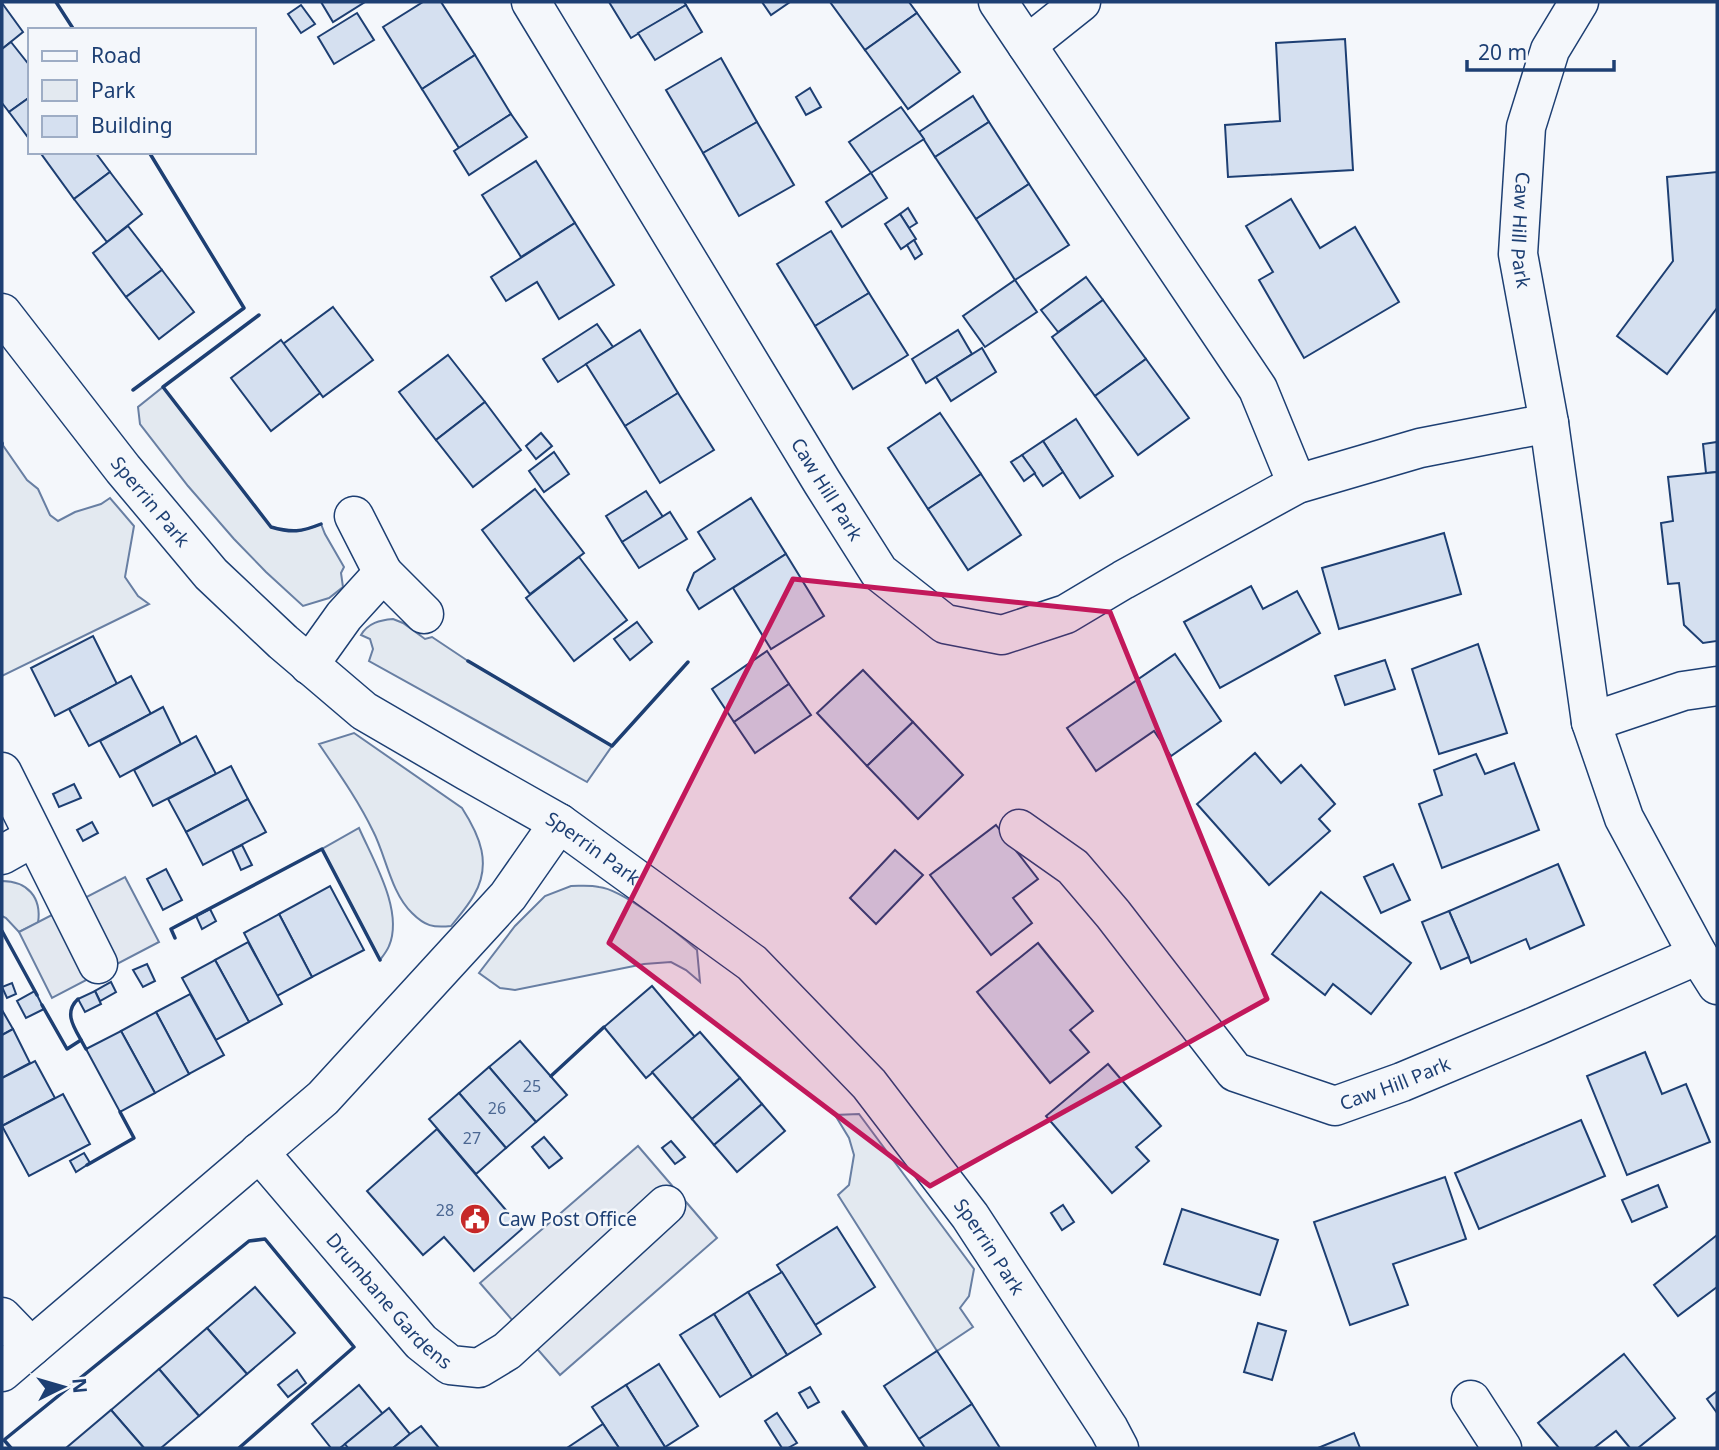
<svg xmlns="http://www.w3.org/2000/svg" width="1719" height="1450" font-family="'Noto Sans',sans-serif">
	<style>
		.green { fill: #e3e9f0; stroke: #687fa3; stroke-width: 2 }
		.parking { fill: #e3e8f0; stroke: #687fa3; stroke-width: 2 }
		.building { fill: #d5e0f0; stroke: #1d3f73; stroke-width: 2 }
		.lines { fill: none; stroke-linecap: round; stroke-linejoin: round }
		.minor-casing { stroke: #1d3f73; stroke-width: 41 }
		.minor { stroke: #f4f7fb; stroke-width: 38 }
		.wall { stroke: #1d3f73; stroke-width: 3.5 }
		.marked { fill: #c2185b; fill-opacity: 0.2; stroke: #c2185b; stroke-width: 5; stroke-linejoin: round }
		.labels { text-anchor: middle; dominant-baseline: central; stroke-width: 5; stroke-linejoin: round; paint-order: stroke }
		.number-label { font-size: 16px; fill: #4b6792 }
		.street-label { font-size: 19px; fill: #1d3f73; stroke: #f4f7fb }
		.poi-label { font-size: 19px; fill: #1d3f73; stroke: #f4f7fb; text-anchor: start }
	</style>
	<rect width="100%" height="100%" fill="#f4f7fb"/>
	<g class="green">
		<path d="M163 387 271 527C292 533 301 532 321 524L325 534 344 567 341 573 343 587 329 598 303 606 266 572 234 539 188 486 140 424 138 407Z"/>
		<path d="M2 444 27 480 38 489 50 515 58 521 75 512 101 504 110 498 134 526 125 577 138 596 149 604 2 676Z"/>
		<path d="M393 619 403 623 425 639 432 637 468 661 612 746 587 782 369 661 373 649 370 639 361 635C368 623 380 620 393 619Z"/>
		<path d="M354 733 462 808C480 836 492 864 474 895 468 906 459 916 451 926 433 928 425 926 412 913 391 893 386 856 373 831 358 800 338 772 319 744Z"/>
		<path d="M359 828C373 860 404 911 389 946 387 951 383 956 380 960L322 849Z"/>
		<path d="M2 881C27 881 42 897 38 923L19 932 6 918 2 916Z"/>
		<path d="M571 886C581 886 590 885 599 887 622 889 679 934 697 950L700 982 686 970 671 962 644 964 515 990 500 988 479 973 515 926 545 896Z"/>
		<path d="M859 1114 974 1269 969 1296 960 1308 973 1327 937 1351 838 1195 849 1185 854 1155 849 1138 835 1115Z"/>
	</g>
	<g class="parking">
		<path d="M125 877 159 942 52 998 19 932Z"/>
		<path d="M638 1146 717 1238 560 1375 480 1283Z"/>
	</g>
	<g class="building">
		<path d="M321 2H365L333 22Z"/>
		<path d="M423 2H441L475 55 422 89 383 27Z"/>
		<path d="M609 2H684L686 5 631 38Z"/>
		<path d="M762 2H790L771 15Z"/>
		<path d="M830 2H909L917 13 865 50Z"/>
		<path d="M2 3 23 32 2 49Z"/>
		<path d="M301 5 315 24 301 33 288 14Z"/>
		<path d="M686 5 702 32 655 60 638 33Z"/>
		<path d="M357 13 374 40 334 64 318 37Z"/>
		<path d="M917 13 960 72 908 109 865 50Z"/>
		<path d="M1345 39 1353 170 1228 177 1225 125 1280 121 1276 43Z"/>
		<path d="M11 42 30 66V97L9 112 2 103V49Z"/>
		<path d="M475 55 511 114 459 148 422 89Z"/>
		<path d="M721 58 757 122 703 153 666 90Z"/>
		<path d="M810 88 821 107 806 115 796 97Z"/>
		<path d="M973 96 989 122 935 157 919 132Z"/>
		<path d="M30 97V140L9 112Z"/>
		<path d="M901 107 924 139 871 173 849 142Z"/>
		<path d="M511 114 527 137 469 175 454 151Z"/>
		<path d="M757 122 794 185 739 216 703 153Z"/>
		<path d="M989 122 1029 184 976 219 935 157Z"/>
		<path d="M45 152H95L110 172 74 199 42 155Z"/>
		<path d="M536 161 575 223 521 257 482 195Z"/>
		<path d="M110 172 142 214 107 242 74 199Z"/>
		<path d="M1717 172V308L1667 374 1617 336 1673 261 1667 177Z"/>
		<path d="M871 173 887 198 842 227 826 202Z"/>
		<path d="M1029 184 1069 245 1015 280 976 219Z"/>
		<path d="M1291 199 1320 248 1355 227 1399 302 1304 358 1259 280 1273 272 1246 226Z"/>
		<path d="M908 208 917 223 909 228 900 214Z"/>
		<path d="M900 214 916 239 901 249 885 224Z"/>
		<path d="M575 223 614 285 559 319 537 282 506 301 491 277Z"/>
		<path d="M128 226 162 270 126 297 93 253Z"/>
		<path d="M831 231 869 293 815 326 777 264Z"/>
		<path d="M914 240 922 254 915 259 907 245Z"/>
		<path d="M162 270 194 312 159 339 126 297Z"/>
		<path d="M1086 277 1103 300 1058 332 1041 310Z"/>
		<path d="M1015 280 1037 312 985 347 963 316Z"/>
		<path d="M869 293 908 355 853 389 815 326Z"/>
		<path d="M1103 300 1146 359 1095 396 1052 337Z"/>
		<path d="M333 307 373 360 323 397 283 344Z"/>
		<path d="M597 324 613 347 558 382 543 359Z"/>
		<path d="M640 330 678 393 625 426 586 364Z"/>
		<path d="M958 330 972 354 926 383 912 359Z"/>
		<path d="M281 340 320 393 271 431 231 378Z"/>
		<path d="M982 348 996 372 951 401 936 377Z"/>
		<path d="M448 355 485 402 436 440 399 392Z"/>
		<path d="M1146 359 1189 418 1138 455 1095 396Z"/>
		<path d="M678 393 714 450 660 483 625 426Z"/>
		<path d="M485 402 521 450 473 487 436 440Z"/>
		<path d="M940 413 981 474 928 509 888 448Z"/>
		<path d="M1076 419 1113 476 1080 498 1043 441Z"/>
		<path d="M541 433 552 446 536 459 526 446Z"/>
		<path d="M1043 441 1063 472 1043 486 1022 455Z"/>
		<path d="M1717 442V472L1706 473 1703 444Z"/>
		<path d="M554 452 569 474 544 492 529 471Z"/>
		<path d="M1022 455 1035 473 1024 481 1011 462Z"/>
		<path d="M1717 472V641L1703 643 1684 625 1679 583 1668 584 1661 523 1673 521 1668 477Z"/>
		<path d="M981 474 1021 535 968 570 928 509Z"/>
		<path d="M535 489 584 553 530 594 482 530Z"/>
		<path d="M646 491 663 517 622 542 606 516Z"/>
		<path d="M751 498 786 554 699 609 687 590 694 573 715 559 698 532Z"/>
		<path d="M670 512 687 539 639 568 622 542Z"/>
		<path d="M1444 533 1461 594 1339 629 1322 568Z"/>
		<path d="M786 554 824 616 771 649 733 588Z"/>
		<path d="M579 557 627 620 574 661 526 598Z"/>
		<path d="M1251 586 1263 609 1297 591 1320 633 1220 688 1184 622Z"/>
		<path d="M637 622 652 642 630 660 614 639Z"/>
		<path d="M93 636 117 684 55 716 31 668Z"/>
		<path d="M1478 644 1507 733 1439 754 1412 669Z"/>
		<path d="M767 651 789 684 734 722 712 689Z"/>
		<path d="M1175 654 1221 721 1171 756 1154 731 1096 771 1067 728Z"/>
		<path d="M1385 660 1395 689 1345 705 1335 676Z"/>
		<path d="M863 670 913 722 867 766 817 713Z"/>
		<path d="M131 676 151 714 89 746 69 709Z"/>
		<path d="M789 684 811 715 755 753 734 722Z"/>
		<path d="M163 707 181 744 120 777 100 741Z"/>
		<path d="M913 722 963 775 918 819 867 766Z"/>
		<path d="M196 736 216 774 153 806 134 770Z"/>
		<path d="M1255 753 1281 783 1301 765 1335 804 1319 819 1330 831 1269 885 1197 804Z"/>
		<path d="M1476 754 1485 774 1514 763 1539 830 1442 868 1419 804 1442 795 1434 770Z"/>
		<path d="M231 766 248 799 186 832 168 799Z"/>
		<path d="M74 784 81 798 59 807 53 794Z"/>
		<path d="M248 799 266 832 203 865 186 832Z"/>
		<path d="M92 822 98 833 83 841 77 830Z"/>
		<path d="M996 825 1038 879 1013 898 1032 923 991 955 930 875Z"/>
		<path d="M242 845 252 865 241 870 232 850Z"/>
		<path d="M895 850 923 875 876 924 850 898Z"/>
		<path d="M1393 864 1410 900 1381 913 1364 877Z"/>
		<path d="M1558 864 1584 925 1530 949 1526 939 1471 963 1449 911Z"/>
		<path d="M166 869 182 900 163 910 147 879Z"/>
		<path d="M330 886 364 950 312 977 279 914Z"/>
		<path d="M1321 892 1411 963 1371 1014 1333 984 1325 995 1272 954Z"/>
		<path d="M210 909 216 921 202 929 196 916Z"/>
		<path d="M1449 911 1469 957 1441 969 1422 922Z"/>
		<path d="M279 914 312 977 277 996 244 933Z"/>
		<path d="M248 942 282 1004 249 1022 215 960Z"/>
		<path d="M1038 943 1093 1011 1070 1030 1089 1052 1050 1083 977 992Z"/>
		<path d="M215 960 249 1022 216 1040 182 978Z"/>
		<path d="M147 964 155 981 143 987 133 970Z"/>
		<path d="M111 982 116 992 100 1001 95 991Z"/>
		<path d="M12 983 16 994 7 998 2 987Z"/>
		<path d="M652 986 695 1037 646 1078 604 1027Z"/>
		<path d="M35 991 44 1009 26 1018 17 1001Z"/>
		<path d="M95 991 101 1004 85 1012 78 999Z"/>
		<path d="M190 994 224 1055 189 1074 156 1012Z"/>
		<path d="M2 1010 13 1029 2 1035Z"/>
		<path d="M156 1012 189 1074 155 1093 121 1031Z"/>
		<path d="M13 1029 30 1063 2 1078V1035Z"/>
		<path d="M121 1031 155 1093 120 1112 86 1049Z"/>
		<path d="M700 1032 740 1078 692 1119 652 1072Z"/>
		<path d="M520 1041 567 1095 536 1122 489 1067Z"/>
		<path d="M1645 1052 1662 1094 1686 1084 1710 1142 1627 1175 1587 1076Z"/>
		<path d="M35 1061 55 1098 2 1126V1078Z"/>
		<path d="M1108 1064 1161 1126 1136 1147 1149 1161 1112 1193 1046 1116Z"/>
		<path d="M489 1067 536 1122 506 1148 459 1093Z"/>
		<path d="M740 1078 762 1104 714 1145 692 1119Z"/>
		<path d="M459 1093 506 1148 476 1174 429 1119Z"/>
		<path d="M63 1094 90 1144 29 1176 2 1126Z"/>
		<path d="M762 1104 785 1131 737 1172 714 1145Z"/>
		<path d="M1581 1120 1605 1176 1479 1229 1455 1173Z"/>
		<path d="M437 1129 522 1229 474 1271 444 1237 423 1255 367 1191Z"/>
		<path d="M544 1137 562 1158 549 1168 532 1147Z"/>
		<path d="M671 1141 685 1157 675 1164 662 1148Z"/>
		<path d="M84 1153 90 1163 76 1172 70 1161Z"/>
		<path d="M1445 1177 1466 1239 1393 1264 1408 1305 1350 1325 1314 1222Z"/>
		<path d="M1658 1185 1667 1207 1632 1222 1622 1200Z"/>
		<path d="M1063 1205 1074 1222 1062 1230 1051 1213Z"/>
		<path d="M1182 1209 1278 1240 1260 1295 1164 1264Z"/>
		<path d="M837 1227 875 1287 815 1325 777 1265Z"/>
		<path d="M1717 1235V1287L1678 1316 1654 1285Z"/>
		<path d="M782 1272 821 1334 787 1355 748 1292Z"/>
		<path d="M255 1287 295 1333 247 1374 207 1328Z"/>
		<path d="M748 1292 787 1355 752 1377 714 1314Z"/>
		<path d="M714 1314 752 1377 720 1397 680 1335Z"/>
		<path d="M1258 1323 1286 1331 1272 1380 1244 1372Z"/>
		<path d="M207 1328 247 1374 199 1416 159 1369Z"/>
		<path d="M937 1351 972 1404 919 1439 884 1386Z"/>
		<path d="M1624 1354 1675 1418 1638 1448H1630L1616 1431 1594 1448H1559L1538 1423Z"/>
		<path d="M659 1364 698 1426 665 1447 626 1385Z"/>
		<path d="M159 1369 199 1416 161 1448H144L111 1410Z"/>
		<path d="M297 1370 306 1383 288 1397 278 1385Z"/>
		<path d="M359 1385 383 1414 340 1448H331L312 1424Z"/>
		<path d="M626 1385 665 1447 663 1448H619L592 1407Z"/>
		<path d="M810 1387 819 1402 808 1408 799 1393Z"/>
		<path d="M1717 1391V1413L1707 1399Z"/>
		<path d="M972 1404 1000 1448H925L919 1439Z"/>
		<path d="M389 1408 410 1434 393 1448H348L345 1444Z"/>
		<path d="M111 1410 144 1448H66Z"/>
		<path d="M777 1413 797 1443 788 1448H782L765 1421Z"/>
		<path d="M603 1424 619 1448H567Z"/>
		<path d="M421 1426 439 1448H393L410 1434Z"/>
		<path d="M1354 1433 1360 1448H1318Z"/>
	</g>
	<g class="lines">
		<g class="minor-casing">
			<g id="minor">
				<path id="s1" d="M531 2 822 482 879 572 945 624 1002 635 1066 614 1123 580 1297 484 1420 448 1549 423"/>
				<path d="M998 2 1258 389 1297 484"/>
				<path id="s2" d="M1579 2 1550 50 1526 127 1518 254 1549 423 1591 722 1624 818 1698 955 1717 985"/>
				<path d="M1027 45 1081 2"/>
				<path id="s3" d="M2 313 123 469 211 574 283 642 364 711 467 771 559 823 752 963 869 1084 970 1216 1109 1429 1119 1448"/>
				<path d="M383 573 424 614"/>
				<path d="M309 665 344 616 383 573 354 516"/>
				<path d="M1591 722 1683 691 1717 686"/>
				<path d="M2 772 98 964"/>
				<path id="s4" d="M1019 829 1073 867 1113 914 1235 1072 1335 1106 1402 1082 1538 1025 1698 955"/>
				<path d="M2 855 34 837"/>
				<path id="s5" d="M259 1152 421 1342 450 1365 479 1368 507 1351 666 1205"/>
				<path d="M2 1317 31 1347"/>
				<path d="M2 1372 323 1098 508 896 559 823"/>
				<path d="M1471 1400 1502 1448"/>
			</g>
		</g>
		<use href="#minor" class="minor"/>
		<g class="wall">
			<path d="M56 2 74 30"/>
			<path d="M259 315 163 387 271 527C292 533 301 532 321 524"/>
			<path d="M133 390 244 308 149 152"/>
			<path d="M2 443V444"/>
			<path d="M468 661 612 746 688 662"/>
			<path d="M2 931 37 995"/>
			<path d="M175 938 171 929 322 849 380 960"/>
			<path d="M78 999C64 1012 73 1026 81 1040"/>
			<path d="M42 1005 67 1049 81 1040 86 1049"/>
			<path d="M551 1076 604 1027"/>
			<path d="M87 1165 134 1138 120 1112"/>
			<path d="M843 1412 867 1448"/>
			<path d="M11 1448 4 1440 249 1241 265 1239 354 1347 239 1448"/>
		</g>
	</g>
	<path class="marked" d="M793 579 1110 612 1267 999 930 1186 609 943Z"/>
	<defs>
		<g id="civic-disc" transform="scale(1.575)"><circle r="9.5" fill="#c62828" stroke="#f4f7fb"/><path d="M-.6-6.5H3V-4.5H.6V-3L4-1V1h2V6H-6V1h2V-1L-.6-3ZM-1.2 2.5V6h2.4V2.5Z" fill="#fff"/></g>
	</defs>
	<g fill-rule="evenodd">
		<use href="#civic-disc" x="475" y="1219"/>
	</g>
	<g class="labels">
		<g class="number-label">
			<text x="532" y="1086">25</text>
			<text x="497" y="1108">26</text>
			<text x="472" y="1138">27</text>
			<text x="445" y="1210">28</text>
		</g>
		<g class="street-label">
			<text stroke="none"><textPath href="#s2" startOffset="240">Caw Hill Park</textPath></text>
			<text stroke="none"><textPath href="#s1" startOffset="570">Caw Hill Park</textPath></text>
			<text stroke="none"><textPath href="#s3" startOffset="240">Sperrin Park</textPath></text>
			<text stroke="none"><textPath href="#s3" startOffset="807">Sperrin Park</textPath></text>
			<text stroke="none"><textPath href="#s4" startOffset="497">Caw Hill Park</textPath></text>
			<text stroke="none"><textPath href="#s3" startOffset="1374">Sperrin Park</textPath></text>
			<text stroke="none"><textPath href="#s5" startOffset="198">Drumbane Gardens</textPath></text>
		</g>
		<g class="poi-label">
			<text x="498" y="1219">Caw Post Office</text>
		</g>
	</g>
	<rect width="1719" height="1450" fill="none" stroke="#1d3f73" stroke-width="7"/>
	<rect x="28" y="28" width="228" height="126" fill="#f4f7fb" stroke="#9eadc5" stroke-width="2"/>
	<rect x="42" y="51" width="35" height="10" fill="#f4f7fb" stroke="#9eadc5" stroke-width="2"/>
	<text x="91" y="63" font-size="21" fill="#1d3f73">Road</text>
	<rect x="42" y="80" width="35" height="21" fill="#e3e9f0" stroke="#9eadc5" stroke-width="2"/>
	<text x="91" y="98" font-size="21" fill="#1d3f73">Park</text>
	<rect x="42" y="116" width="35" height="21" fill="#d5e0f0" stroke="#9eadc5" stroke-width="2"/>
	<text x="91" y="133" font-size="21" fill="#1d3f73">Building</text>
	<g transform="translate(63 1387) rotate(85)" stroke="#f4f7fb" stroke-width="5" paint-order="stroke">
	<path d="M0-5L12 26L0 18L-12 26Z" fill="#1d3f73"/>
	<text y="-10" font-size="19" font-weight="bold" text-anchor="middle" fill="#1d3f73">N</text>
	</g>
	<path d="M1467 60v10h147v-10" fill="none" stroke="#1d3f73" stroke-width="3.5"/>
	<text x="1478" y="60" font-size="21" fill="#1d3f73" stroke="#f4f7fb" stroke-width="5" paint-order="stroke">20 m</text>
</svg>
